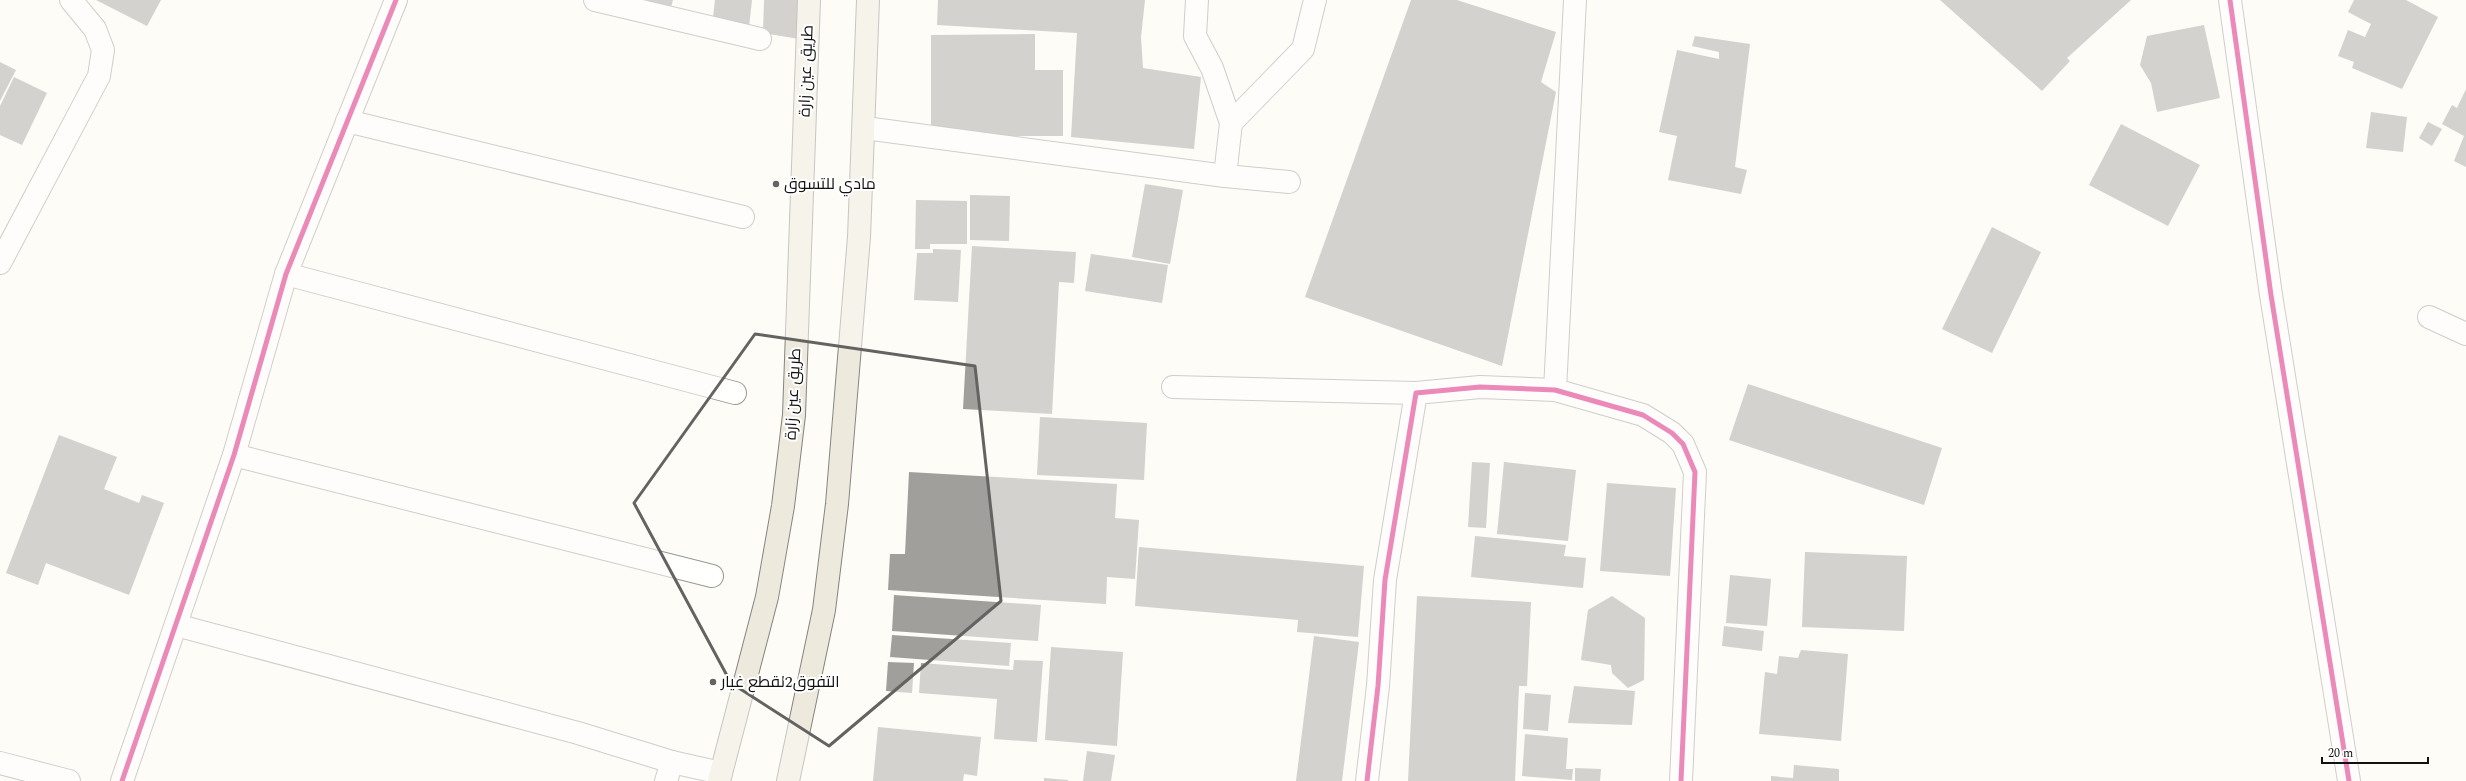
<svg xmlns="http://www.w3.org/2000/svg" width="2466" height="781" font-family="Spectral,Cairo,serif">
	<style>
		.building { fill: #a19f9c }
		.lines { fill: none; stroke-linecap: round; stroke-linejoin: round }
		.minor-casing { stroke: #979795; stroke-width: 24 }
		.major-casing { stroke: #858482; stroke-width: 24 }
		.minor { stroke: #fffffe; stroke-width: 22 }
		.major { stroke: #ede9dc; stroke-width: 22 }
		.cycleway-casing { stroke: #fff; stroke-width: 8 }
		.cycleway { stroke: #d6006c; stroke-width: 5 }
		.marked { fill: none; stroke: #646362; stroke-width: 3; stroke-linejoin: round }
		.poi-dot { fill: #646362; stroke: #fff; stroke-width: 1.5 }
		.labels { text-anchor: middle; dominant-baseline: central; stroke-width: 4; stroke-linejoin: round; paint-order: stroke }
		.street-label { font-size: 16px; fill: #111; stroke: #fff }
		.poi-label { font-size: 16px; fill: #111; stroke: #fff; text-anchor: start }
	</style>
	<rect width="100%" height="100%" fill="#fdfcf7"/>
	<g class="building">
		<path d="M96 0H161L147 26Z"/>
		<path d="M625 0H673L670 11Z"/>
		<path d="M715 0H752L749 27 713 17Z"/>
		<path d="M764 0H802L799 39 763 33Z"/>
		<path d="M938 0H1145L1141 37 1143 68 1201 77 1194 149 1071 137 1077 33 937 25Z"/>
		<path d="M1411 0H1457L1556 32 1541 82 1556 92 1502 366 1305 297Z"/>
		<path d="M1940 0H2131L2067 58 2070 61 2042 91Z"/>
		<path d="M2354 0H2406L2438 17 2402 89 2352 68 2354 62 2338 56 2348 30 2365 37 2371 24 2348 12Z"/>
		<path d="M2204 25 2220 98 2157 112 2151 83 2140 65 2147 36Z"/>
		<path d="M1035 34V70H1063V136H931V35Z"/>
		<path d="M1695 36 1750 44 1735 167 1747 170 1741 194 1668 180 1677 136 1659 132 1677 50 1719 59V52L1692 46Z"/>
		<path d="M0 62 16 70 0 101Z"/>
		<path d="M14 77 47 93 22 145 0 135V106Z"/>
		<path d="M2466 89V167L2454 161 2464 136 2442 124 2452 105 2457 108Z"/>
		<path d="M2371 112 2407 117 2403 152 2366 148Z"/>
		<path d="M2428 122 2442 129 2432 146 2419 138Z"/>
		<path d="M2121 124 2200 165 2168 226 2089 185Z"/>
		<path d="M1145 184 1183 190 1170 264 1132 257Z"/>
		<path d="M970 195 1010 196 1009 241 970 240Z"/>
		<path d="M916 200 967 201V244H930V249H915Z"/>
		<path d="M1992 227 2041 252 1992 353 1942 329Z"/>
		<path d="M972 246 1076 252 1074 283 1059 282 1052 414 963 409Z"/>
		<path d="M933 249 961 250 958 302 914 300 917 253H933Z"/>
		<path d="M1091 254 1168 265 1162 303 1085 291Z"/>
		<path d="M1748 384 1942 448 1924 505 1729 440Z"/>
		<path d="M1040 417 1147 423 1144 480 1037 475Z"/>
		<path d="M59 435 117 457 104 489 139 503 142 495 164 503 129 595 46 563 38 585 6 573Z"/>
		<path d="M1472 462 1490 463 1486 528 1468 527Z"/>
		<path d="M1504 462 1576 470 1568 541 1497 534Z"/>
		<path d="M909 472 1117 484 1115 518 1139 520 1135 579 1107 577 1106 604 888 590 890 554H905Z"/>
		<path d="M1607 483 1676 488 1670 576 1600 571Z"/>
		<path d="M1475 536 1566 545 1564 556 1586 558 1583 588 1471 577Z"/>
		<path d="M1139 547 1364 566 1358 637 1297 632 1298 620 1135 606Z"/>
		<path d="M1805 552 1907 556 1904 631 1802 627Z"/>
		<path d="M1730 575 1771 579 1767 626 1726 623Z"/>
		<path d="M894 595 1041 605 1038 641 892 631Z"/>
		<path d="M1417 596 1531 602 1527 686H1519L1515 781H1408Z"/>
		<path d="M1612 596 1645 618 1644 680 1628 688 1612 673 1611 665 1581 660 1588 610Z"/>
		<path d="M1724 626 1764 631 1762 651 1722 646Z"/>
		<path d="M892 635 1011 643 1009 666 890 657Z"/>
		<path d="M1314 636 1359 642 1342 781H1296Z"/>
		<path d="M1051 647 1123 652 1117 746 1045 740Z"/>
		<path d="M1801 650 1848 654 1841 741 1759 734 1765 672 1777 674 1779 656 1798 658Z"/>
		<path d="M1014 660 1043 661 1037 742 994 739 997 699 919 693 921 663 1013 670Z"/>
		<path d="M888 662 914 663 912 693 886 691Z"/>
		<path d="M1574 686 1635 691 1632 725 1568 723Z"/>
		<path d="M1525 693 1551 695 1548 731 1523 729Z"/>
		<path d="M878 727 981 737 977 776 964 774 963 781H873Z"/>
		<path d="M1525 734 1568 738 1566 769H1573L1572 780 1522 776Z"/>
		<path d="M1087 751 1115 755 1111 781H1083Z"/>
		<path d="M1794 765 1839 769V781H1771V776L1793 778Z"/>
		<path d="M1575 768 1601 769 1600 781H1575Z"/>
		<path d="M1044 778 1068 780V781H1044Z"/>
	</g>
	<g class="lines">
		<g class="minor-casing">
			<g id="minor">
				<path d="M595 0 760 39"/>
				<path d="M1197 0 1195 36 1212 68 1231 123 1225 176"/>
				<path d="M2230 0 2271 295 2349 781"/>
				<path d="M347 121 743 217"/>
				<path d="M1231 123 1303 49 1315 0"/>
				<path d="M865 128 1225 176 1289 182"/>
				<path d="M0 263 99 76 103 50 95 29 71 0"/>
				<path d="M286 274 735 393"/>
				<path d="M2429 317 2466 334"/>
				<path d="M1173 387 1416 393"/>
				<path d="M1555 390 1575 0"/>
				<path d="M234 455 712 576"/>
				<path d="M176 625 578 733 672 762 721 773"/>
				<path d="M0 763 69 781"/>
				<path d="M122 781 234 455 286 274 396 0"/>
				<path d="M666 781 672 762"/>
				<path d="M1367 781 1378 686 1385 580 1416 393 1480 387 1555 390 1643 415 1672 433 1683 444 1695 472 1681 781"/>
			</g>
		</g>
		<g class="major-casing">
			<g id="major">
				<path d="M719 781 767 597 783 506 794 415 809 0"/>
				<path d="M788 781 824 610 837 504 859 237 868 0"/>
			</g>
		</g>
		<use href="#minor" class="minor"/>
		<use href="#major" class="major"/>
		<g class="cycleway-casing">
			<g id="cycleway">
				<path d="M2230 0 2271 295 2349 781"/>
				<path d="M122 781 234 455 286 274 396 0"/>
				<path d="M1367 781 1378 686 1385 580 1416 393 1480 387 1555 390 1643 415 1672 433 1683 444 1695 472 1681 781"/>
			</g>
		</g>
		<use href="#cycleway" class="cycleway"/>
	</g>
	<path d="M0 0H2466V781H0ZM755 334 975 366 1001 601 829 746 731 683 634 503Z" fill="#fdfcf7" fill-opacity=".55" fill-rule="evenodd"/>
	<path class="marked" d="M755 334 975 366 1001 601 829 746 731 683 634 503Z"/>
	<g class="poi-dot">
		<circle cx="776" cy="184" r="4"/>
		<circle cx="713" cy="682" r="4"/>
	</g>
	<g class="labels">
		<g class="street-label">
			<text transform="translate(806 71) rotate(-88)">طريق عين زارة</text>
			<text transform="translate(793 394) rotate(-87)">طريق عين زارة</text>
		</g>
		<g class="poi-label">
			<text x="784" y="184">مادي للتسوق</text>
			<text x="721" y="682">التفوق2لقطع غيار</text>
		</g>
	</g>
	<path d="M2322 757v6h106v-6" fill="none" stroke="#111111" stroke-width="2"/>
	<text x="2328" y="757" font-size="12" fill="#111111" stroke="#ffffff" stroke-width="3" paint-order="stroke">20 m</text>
</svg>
